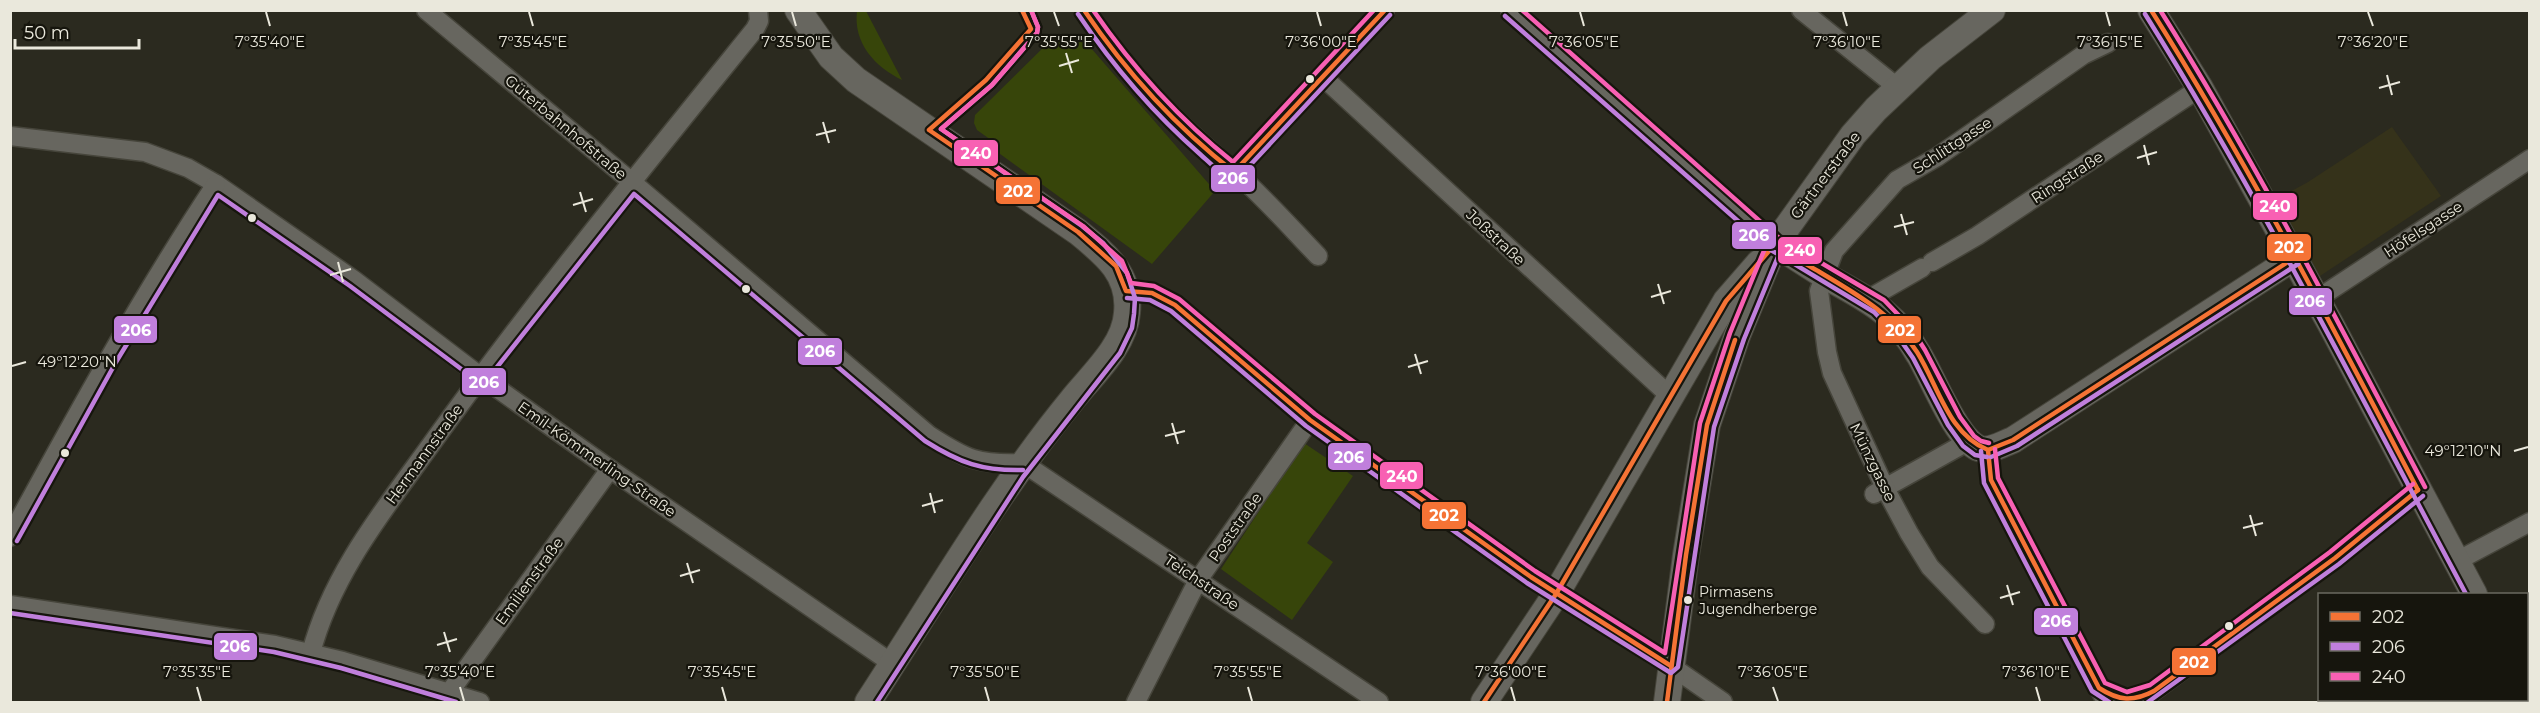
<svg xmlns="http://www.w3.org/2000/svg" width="2540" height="713" font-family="Montserrat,sans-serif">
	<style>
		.built { fill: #35321a }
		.green { fill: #37450a }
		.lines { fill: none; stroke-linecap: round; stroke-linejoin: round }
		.street-casing { stroke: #46453b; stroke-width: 21 }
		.secondary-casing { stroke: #46453b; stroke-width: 28 }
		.street { stroke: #67665f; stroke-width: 18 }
		.secondary { stroke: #67665f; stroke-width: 26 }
		.bus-1-casing { stroke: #16150d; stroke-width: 9 }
		.bus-2-casing { stroke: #16150d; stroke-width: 9 }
		.bus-3-casing { stroke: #16150d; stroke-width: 9 }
		.bus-1 { stroke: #f57335; stroke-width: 4.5 }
		.bus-2 { stroke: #c07fdc; stroke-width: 4.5 }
		.bus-3 { stroke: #f860b3; stroke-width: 4.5 }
		.ticks { fill: none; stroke: #eae8dc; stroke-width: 2 }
		.bus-dot { fill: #eae8dc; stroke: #16150d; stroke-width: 2 }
		.labels { text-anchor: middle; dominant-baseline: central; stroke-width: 4.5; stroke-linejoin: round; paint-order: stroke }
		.bus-label { font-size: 14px; fill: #eae8dc; stroke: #16150d; text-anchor: start }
		.street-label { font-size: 15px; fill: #eae8dc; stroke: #16150d }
		.ticks-label { font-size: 15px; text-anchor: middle; fill: #eae8dc; stroke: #16150d; stroke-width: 4.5; stroke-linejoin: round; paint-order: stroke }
		.line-badge { stroke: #16150d; stroke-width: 2 }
		.badge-label { font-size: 16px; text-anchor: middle; font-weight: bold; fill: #fff }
	</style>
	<rect width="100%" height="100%" fill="#2b2a1f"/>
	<path class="built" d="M2392 127 2441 196 2320 276 2277 199 2308 182Z"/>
	<g class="green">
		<path d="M857 11H866L902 80C875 67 853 43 857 11Z"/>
		<path d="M1062 35H1073L1084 40 1215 191 1152 264 985 143 991 140 977 130 974 123 975 115 1053 38Z"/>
		<path d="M1304 443 1353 476 1307 543 1333 562 1292 620 1221 569Z"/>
	</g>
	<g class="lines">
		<g class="street-casing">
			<g id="street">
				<path d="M426 10 633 183 929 435C966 459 978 465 1023 463L1379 702"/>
				<path d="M1084 10C1125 73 1178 124 1234 171 1264 197 1291 228 1318 256"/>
				<path d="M1510 10 1775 244"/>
				<path d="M1801 10 1897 87"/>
				<path d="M1324 78 1670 396"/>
				<path d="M10 136 145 152 188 168 216 184 354 280 480 376 610 469 893 664"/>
				<path d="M1234 172 1385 10"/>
				<path d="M1932 262 1977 236 2200 88"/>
				<path d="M1126 291C1146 288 1159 295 1175 305L1310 420 1412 494 1531 577 1671 666 1723 702"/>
				<path d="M1868 299 1922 268"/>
				<path d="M2317 299 2530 159"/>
				<path d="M1988 450 1991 480 2104 698"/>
				<path d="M1874 494 1969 441"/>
				<path d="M10 537C75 417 141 297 216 184"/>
				<path d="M2457 561 2530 522"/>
				<path d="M10 605 275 645 343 661 480 702"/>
				<path d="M1985 624 1930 567 1909 533 1885 488 1832 373 1827 352 1819 291 1834 251 1897 180 1937 157 2083 55 2108 43"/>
				<path d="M311 653C332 572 387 506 435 439 536 299 646 164 755 29L759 21 758 10"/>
				<path d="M2099 688C2121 703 2131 704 2154 691L2335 558 2418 490"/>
				<path d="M449 693 610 469"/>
				<path d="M2489 700V702"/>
				<path d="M1136 702 1198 580 1310 420"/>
				<path d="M2453 702 2457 700"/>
			</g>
		</g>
		<g class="secondary-casing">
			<g id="secondary">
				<path d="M798 10 831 57 856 80 1078 232C1105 254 1131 274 1127 313 1125 346 1092 375 1072 400 995 494 934 601 868 702"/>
				<path d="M2151 10 2200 88 2330 323 2474 594"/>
				<path d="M1775 244C1791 254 1806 264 1822 274 1865 299 1893 309 1919 355 1932 376 1956 438 1978 448 1989 453 2002 444 2013 440L2294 258"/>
				<path d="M2526 694 2530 699"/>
				<path d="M1484 702 1556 594 1726 301 1759 263"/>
				<path d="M1667 702 1686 555 1707 425 1737 336 1775 244 1853 135 1876 109 1930 58 1992 10"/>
			</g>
		</g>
		<use href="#street" class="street"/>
		<use href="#secondary" class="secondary"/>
		<g class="bus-1-casing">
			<g id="bus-1">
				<path d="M1022 10 1031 29 986 80 929 130 1078 232 1116 266 1126 291 1152 293 1175 305 1310 420 1531 577 1671 666"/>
				<path d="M1084 10C1126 72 1175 126 1234 172L1385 10"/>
				<path d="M2151 10C2249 165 2333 328 2418 490"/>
				<path d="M1775 244C1789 253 1803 263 1818 271 1856 294 1892 313 1917 352 1938 385 1948 434 1988 450"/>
				<path d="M1988 450 1991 480 2099 688C2119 701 2133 702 2154 691L2335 558 2418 490"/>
				<path d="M1988 450 2013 440 2294 258"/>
				<path d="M1484 702 1556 594 1726 301 1775 244"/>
				<path d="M1667 702 1686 555 1707 425 1735 340"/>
			</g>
		</g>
		<g class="bus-2-casing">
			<g id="bus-2">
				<path d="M1078 14C1113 66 1153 113 1201 155 1210 163 1222 176 1234 179L1239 177 1390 15"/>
				<path d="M2145 14C2262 201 2362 399 2466 594"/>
				<path d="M1505 16 1771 250 1874 312 1899 338 1913 358 1948 425 1963 446 1975 455 1987 457"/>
				<path d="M1127 298 1150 300 1171 311 1306 426 1527 583 1671 673 1678 667 1714 427 1744 339 1782 247"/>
				<path d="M1981 451 1984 483 2092 691 2109 702"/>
				<path d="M1991 457 2017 446 2298 264"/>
				<path d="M17 541 116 362 218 195 350 286 480 383 486 381 634 194 925 441C960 463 982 471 1023 470"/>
				<path d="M10 613 274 652 341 668 456 702"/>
				<path d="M877 702 1023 477 1120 353 1132 328 1134 314 1135 298 1127 273 1103 243 1082 226 941 129 992 85 1037 33 1038 27 1031 10"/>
				<path d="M2148 702 2339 564 2423 496"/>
			</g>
		</g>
		<g class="bus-3-casing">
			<g id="bus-3">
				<path d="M1031 10 1038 27 1037 33 992 85 941 129 1083 226 1122 261 1131 283 1154 286 1179 299 1315 414 1535 571 1665 653 1700 423 1730 333 1768 241"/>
				<path d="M1093 10C1133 68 1179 119 1233 162L1374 10"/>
				<path d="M1522 10 1779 238 1884 300 1911 328 1925 350 1960 417 1974 436 1981 441 1989 443"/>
				<path d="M2160 10C2257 164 2340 326 2425 487"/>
				<path d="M1995 449 1998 478 2105 683 2127 692 2150 685 2330 552 2413 484"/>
			</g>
		</g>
		<use href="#bus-1" class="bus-1"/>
		<use href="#bus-2" class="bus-2"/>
		<use href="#bus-3" class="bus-3"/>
	</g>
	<path class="ticks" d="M266 12 270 26M529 12 533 26M792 12 796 26M1054 12 1059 26M1317 12 1321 26M1580 12 1584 26M1843 12 1847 26M2106 12 2110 26M2368 12 2373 26M1066 53 1072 73M1059 66 1079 60M2387 75 2392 95M2379 88 2400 82M823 122 829 143M816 135 836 130M2144 145 2149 165M2137 158 2157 152M580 192 586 212M573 205 593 199M1901 214 1907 235M1894 227 1914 222M338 262 343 282M330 275 351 269M1658 284 1664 304M1651 297 1671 291M1415 354 1421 374M12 366 26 362M1408 367 1428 361M1172 423 1178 444M1165 436 1185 431M2514 451 2528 447M930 493 935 513M922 506 943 500M2250 515 2256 536M2243 528 2263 523M687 563 693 583M680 576 700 570M2007 585 2013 605M2000 598 2020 592M444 632 450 652M437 645 457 639M197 687 201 701M460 687 464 701M722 687 726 701M985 687 989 701M1248 687 1252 701M1511 687 1515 701M1773 687 1778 701M2036 687 2040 701"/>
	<g class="bus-dot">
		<circle cx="1310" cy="79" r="5"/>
		<circle cx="252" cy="218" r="5"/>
		<circle cx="746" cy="289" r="5"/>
		<circle cx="65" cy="453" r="5"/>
		<circle cx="1688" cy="600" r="5"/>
		<circle cx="2229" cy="626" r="5"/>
	</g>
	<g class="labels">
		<g class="bus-label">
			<text x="1699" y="592">Pirmasens<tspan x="1699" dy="17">Jugendherberge</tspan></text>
		</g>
		<g class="street-label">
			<text transform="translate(566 127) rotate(40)">Güterbahnhofstraße</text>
			<text transform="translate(1952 145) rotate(-33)">Schlittgasse</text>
			<text transform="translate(1825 175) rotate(-53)">Gärtnerstraße</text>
			<text transform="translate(2067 177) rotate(-33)">Ringstraße</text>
			<text transform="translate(2423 229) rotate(-33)">Höfelsgasse</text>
			<text transform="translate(1496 237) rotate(43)">Joßstraße</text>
			<text transform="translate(424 454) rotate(-54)">Hermannstraße</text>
			<text transform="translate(597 459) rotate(35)">Emil-Kömmerling-Straße</text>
			<text transform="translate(1873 462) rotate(64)">Münzgasse</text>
			<text transform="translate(1235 527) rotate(-55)">Poststraße</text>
			<text transform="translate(529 581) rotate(-54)">Emilienstraße</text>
			<text transform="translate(1202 582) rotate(34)">Teichstraße</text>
		</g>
	</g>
	<g class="ticks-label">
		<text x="270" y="47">7°35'40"E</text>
		<text x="533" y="47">7°35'45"E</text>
		<text x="796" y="47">7°35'50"E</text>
		<text x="1059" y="47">7°35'55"E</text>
		<text x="1321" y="47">7°36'00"E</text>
		<text x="1584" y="47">7°36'05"E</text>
		<text x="1847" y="47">7°36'10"E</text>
		<text x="2110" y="47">7°36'15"E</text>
		<text x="2373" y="47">7°36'20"E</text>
		<text x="77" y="367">49°12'20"N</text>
		<text x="2463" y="456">49°12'10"N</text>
		<text x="197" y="677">7°35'35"E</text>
		<text x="460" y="677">7°35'40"E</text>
		<text x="722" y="677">7°35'45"E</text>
		<text x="985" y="677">7°35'50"E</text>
		<text x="1248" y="677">7°35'55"E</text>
		<text x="1511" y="677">7°36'00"E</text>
		<text x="1773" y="677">7°36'05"E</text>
		<text x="2036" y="677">7°36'10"E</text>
	</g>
	<g class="line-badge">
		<rect x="953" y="139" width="46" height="28" rx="6" fill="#f860b3"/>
		<rect x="1210" y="164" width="46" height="29" rx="6" fill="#c07fdc"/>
		<rect x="995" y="176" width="46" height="29" rx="6" fill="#f57335"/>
		<rect x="2252" y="192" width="46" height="29" rx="6" fill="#f860b3"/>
		<rect x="1731" y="221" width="46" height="29" rx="6" fill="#c07fdc"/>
		<rect x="2266" y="233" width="46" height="29" rx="6" fill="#f57335"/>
		<rect x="1777" y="236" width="46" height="29" rx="6" fill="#f860b3"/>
		<rect x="2288" y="287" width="45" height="29" rx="6" fill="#c07fdc"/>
		<rect x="113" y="315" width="45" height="29" rx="6" fill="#c07fdc"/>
		<rect x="1877" y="315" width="45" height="29" rx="6" fill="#f57335"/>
		<rect x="797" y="337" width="46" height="29" rx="6" fill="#c07fdc"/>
		<rect x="461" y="367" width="46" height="29" rx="6" fill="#c07fdc"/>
		<rect x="1327" y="442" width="45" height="29" rx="6" fill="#c07fdc"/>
		<rect x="1379" y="461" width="45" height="29" rx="6" fill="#f860b3"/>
		<rect x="1421" y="501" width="46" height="29" rx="6" fill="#f57335"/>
		<rect x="2033" y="607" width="46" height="29" rx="6" fill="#c07fdc"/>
		<rect x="213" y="632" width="45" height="29" rx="6" fill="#c07fdc"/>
		<rect x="2171" y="647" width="46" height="29" rx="6" fill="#f57335"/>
	</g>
	<g class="badge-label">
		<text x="976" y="159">240</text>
		<text x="1233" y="184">206</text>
		<text x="1018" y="197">202</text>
		<text x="2275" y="212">240</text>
		<text x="1754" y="241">206</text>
		<text x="2289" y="253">202</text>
		<text x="1800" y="256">240</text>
		<text x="2310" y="307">206</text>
		<text x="136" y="336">206</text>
		<text x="1900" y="336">202</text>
		<text x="820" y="357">206</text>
		<text x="484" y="388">206</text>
		<text x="1349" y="463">206</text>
		<text x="1402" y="482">240</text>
		<text x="1444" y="521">202</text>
		<text x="2056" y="627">206</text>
		<text x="235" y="652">206</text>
		<text x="2194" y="668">202</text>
	</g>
	<rect width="2540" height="713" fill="none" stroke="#eae8dc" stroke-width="24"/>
	<rect x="2318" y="593" width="210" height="108" fill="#16150d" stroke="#6b6960" stroke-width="1.5"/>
	<rect x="2330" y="612" width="30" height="9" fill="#f57335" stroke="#6b6960" stroke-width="1.5"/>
	<text x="2372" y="623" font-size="18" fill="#eae8dc">202</text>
	<rect x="2330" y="642" width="30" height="9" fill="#c07fdc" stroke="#6b6960" stroke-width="1.5"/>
	<text x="2372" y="653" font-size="18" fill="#eae8dc">206</text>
	<rect x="2330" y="672" width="30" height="9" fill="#f860b3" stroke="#6b6960" stroke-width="1.5"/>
	<text x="2372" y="683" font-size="18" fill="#eae8dc">240</text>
	<path d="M15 39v9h124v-9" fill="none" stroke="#eae8dc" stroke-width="3"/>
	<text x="24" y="39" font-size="18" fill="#eae8dc" stroke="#16150d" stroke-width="4.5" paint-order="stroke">50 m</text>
</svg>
